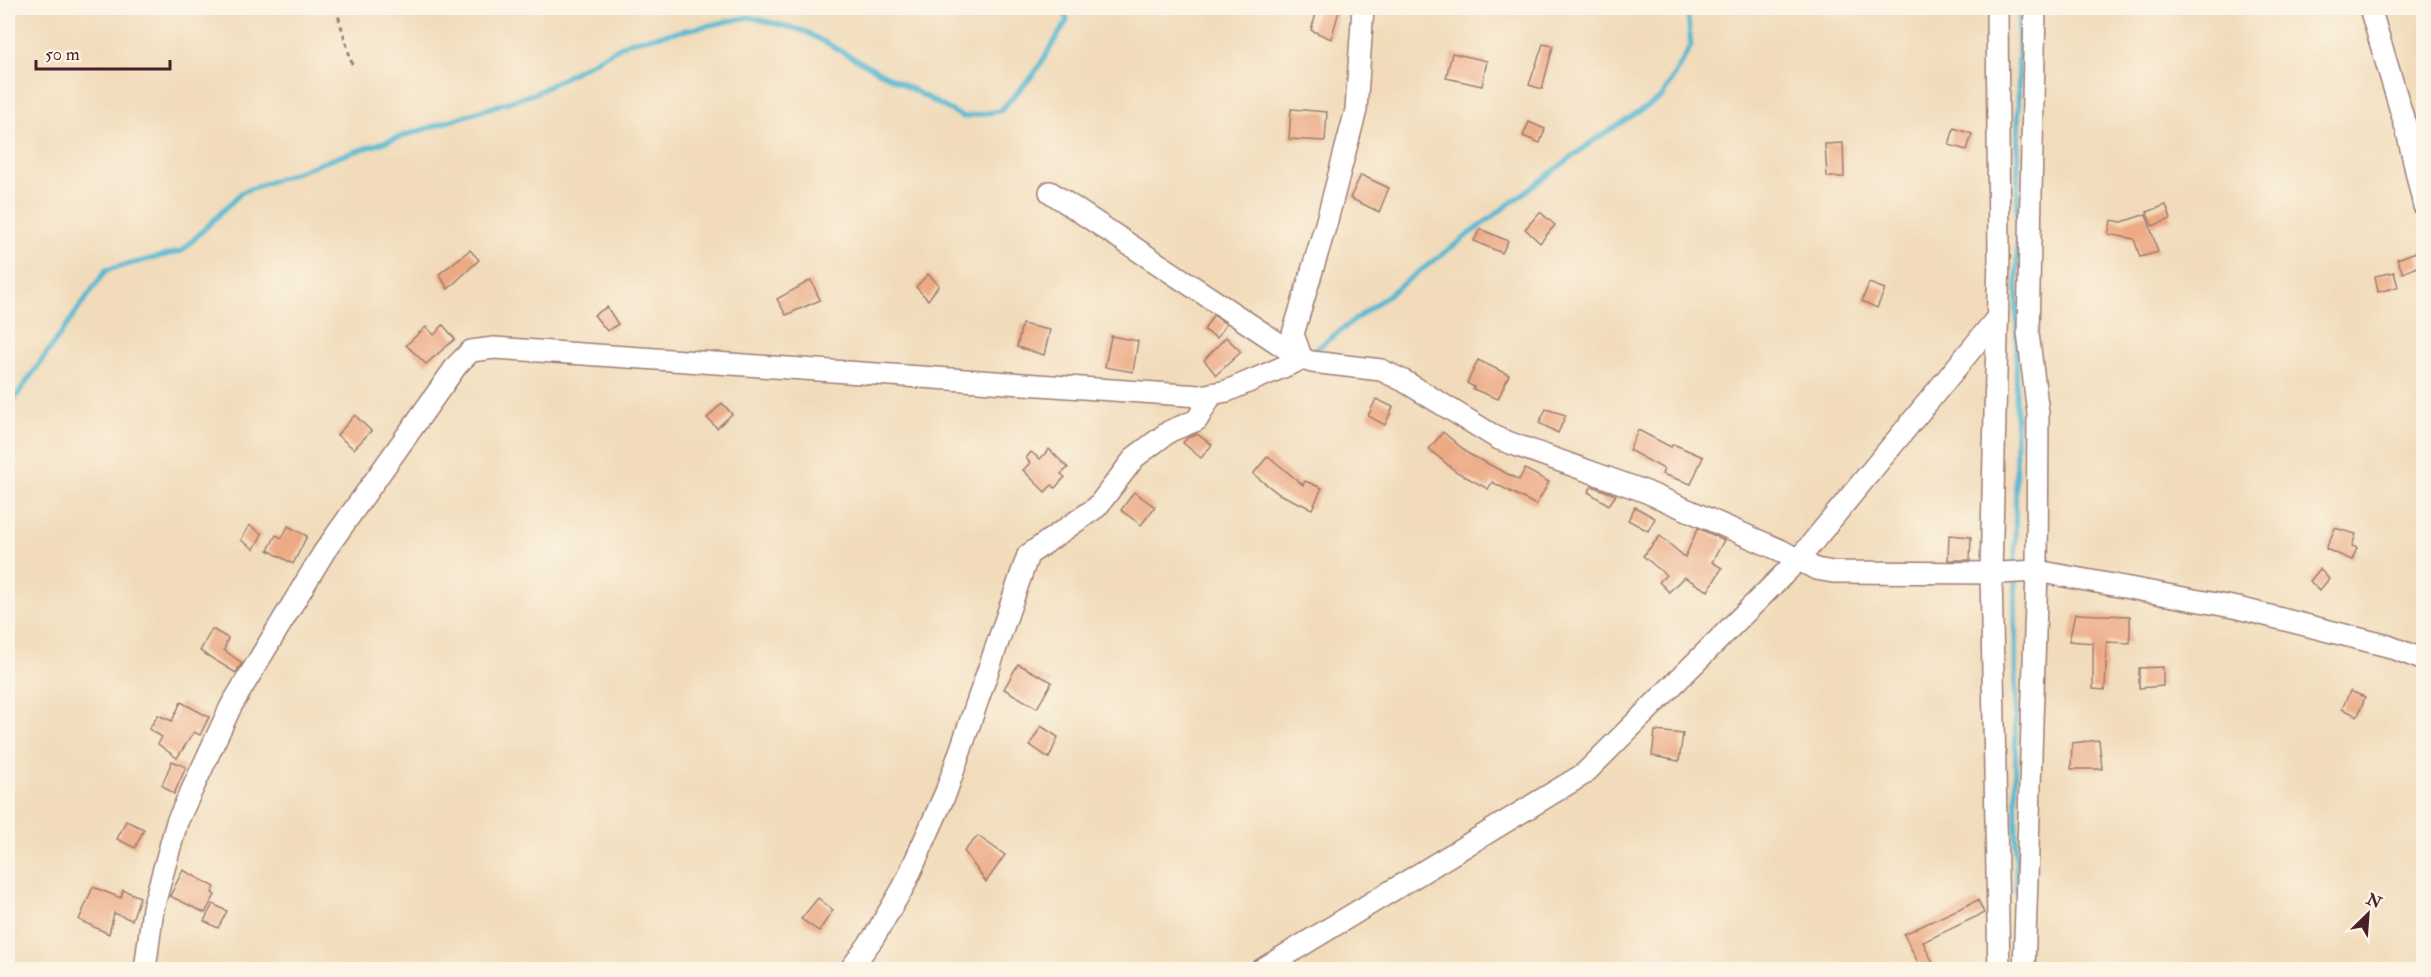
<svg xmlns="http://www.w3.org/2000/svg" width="2431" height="977" font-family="'IM FELL Double Pica',serif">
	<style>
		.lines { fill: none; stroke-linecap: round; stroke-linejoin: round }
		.stream { stroke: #53b7d1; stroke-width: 5 }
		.building { fill: #eca983 }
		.minor-casing { stroke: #9e7d72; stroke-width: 24 }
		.path { stroke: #9e7d72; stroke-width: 3; stroke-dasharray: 4.5 4.5; stroke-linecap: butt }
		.minor { stroke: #fff; stroke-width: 21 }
	</style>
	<rect width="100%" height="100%" fill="#fcf5e5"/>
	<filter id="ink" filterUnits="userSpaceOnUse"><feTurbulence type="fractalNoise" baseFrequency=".0167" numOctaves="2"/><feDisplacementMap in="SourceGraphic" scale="12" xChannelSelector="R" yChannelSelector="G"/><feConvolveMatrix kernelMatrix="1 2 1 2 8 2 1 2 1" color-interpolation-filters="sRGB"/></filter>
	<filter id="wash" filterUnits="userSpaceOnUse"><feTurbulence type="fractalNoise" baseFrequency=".008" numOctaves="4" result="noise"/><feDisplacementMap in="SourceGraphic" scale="24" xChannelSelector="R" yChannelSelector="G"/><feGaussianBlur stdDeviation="1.35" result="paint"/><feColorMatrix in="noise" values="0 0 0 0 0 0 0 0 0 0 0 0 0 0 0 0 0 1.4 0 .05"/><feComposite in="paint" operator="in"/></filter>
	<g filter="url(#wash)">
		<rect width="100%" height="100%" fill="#f1dbba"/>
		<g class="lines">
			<g class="stream">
				<path d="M1316 349 1593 141 1662 97 1691 46 1687 8"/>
				<path d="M8 408 106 270 182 251 242 192 338 157 536 93 629 42 749 17 804 31 963 117 1000 111 1034 74 1067 21 1065 8"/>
				<path d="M2015 567 2019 8"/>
				<path d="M2015 576 2016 891"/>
			</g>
		</g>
		<g id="blocks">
			<g class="building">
				<path d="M1318 8H1340L1331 39 1311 30Z"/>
				<path d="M1543 44 1553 46 1542 89 1529 85Z"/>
				<path d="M1452 53 1487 61 1482 86 1446 78Z"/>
				<path d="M1291 109 1327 112 1325 141 1289 139Z"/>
				<path d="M1529 122 1545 129 1540 143 1523 136Z"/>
				<path d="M1954 128 1972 134 1967 150 1949 145Z"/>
				<path d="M1843 143 1844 177H1827L1825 144Z"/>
				<path d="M1361 175 1389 188 1379 212 1350 198Z"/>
				<path d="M2166 205 2171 219 2152 226 2147 212Z"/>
				<path d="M1540 212 1555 225 1540 243 1525 229Z"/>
				<path d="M2146 214 2158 252 2140 257 2134 239 2108 234 2111 220 2122 222Z"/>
				<path d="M1480 229 1508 241 1502 253 1474 241Z"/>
				<path d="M470 250 479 260 448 289 439 274Z"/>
				<path d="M2416 252 2421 265 2403 273 2397 259Z"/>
				<path d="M2394 272 2398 287 2378 292 2375 276Z"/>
				<path d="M928 274 939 285 928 300 916 287Z"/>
				<path d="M811 280 820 300 786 315 777 299Z"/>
				<path d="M1869 283 1885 289 1877 308 1862 301Z"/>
				<path d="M607 307 618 324 607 331 594 315Z"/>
				<path d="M1213 315 1226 324 1217 338 1204 330Z"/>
				<path d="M1022 324 1050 330 1044 355 1017 347Z"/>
				<path d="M443 325 455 339 426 364 406 345 426 327 434 335Z"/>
				<path d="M1111 336 1138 341 1133 372 1105 367Z"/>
				<path d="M1226 337 1241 352 1216 375 1204 360Z"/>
				<path d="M1478 360 1509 375 1498 399 1473 389 1474 387 1467 383Z"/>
				<path d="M1376 399 1393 407 1385 425 1368 416Z"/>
				<path d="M722 403 732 414 717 428 707 418Z"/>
				<path d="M1546 409 1566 415 1558 433 1539 423Z"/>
				<path d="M355 415 371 431 354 449 337 435Z"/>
				<path d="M1638 430 1671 447 1673 444 1703 457 1691 484 1662 474 1664 469 1629 450Z"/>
				<path d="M1443 432 1469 454 1519 480 1525 469 1549 482 1536 505 1492 482 1488 489 1455 471 1429 449Z"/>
				<path d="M1197 434 1212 445 1201 458 1183 443 1187 438Z"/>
				<path d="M1049 449 1068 468 1061 474 1065 477 1055 488 1052 485 1045 492 1023 470 1030 463 1026 458 1031 452 1040 459Z"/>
				<path d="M1268 456 1303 485 1305 481 1322 488 1312 509 1279 494 1253 474Z"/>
				<path d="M1592 486 1616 495 1609 505 1588 492Z"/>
				<path d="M1134 492 1155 507 1141 525 1121 510Z"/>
				<path d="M1635 507 1655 518 1648 531 1628 520Z"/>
				<path d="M249 525 262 534 254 549 241 540Z"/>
				<path d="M288 526 307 536 293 564 268 550 276 535 282 538Z"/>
				<path d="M1698 528 1724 540 1712 562 1722 568 1708 591 1684 577 1669 592 1659 582 1666 575 1643 556 1660 536 1685 557Z"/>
				<path d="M2335 528 2356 534 2352 546 2357 548 2352 560 2326 549Z"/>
				<path d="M1949 535 1971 537 1970 560H1948Z"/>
				<path d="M2320 569 2329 579 2319 591 2310 581Z"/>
				<path d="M2075 614 2130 616V643L2107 642 2105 690 2093 689V643L2069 641Z"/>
				<path d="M212 629 228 638 224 650 242 663 236 673 200 651Z"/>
				<path d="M1018 664 1052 682 1037 708 1004 689Z"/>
				<path d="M2163 667V686L2139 688V668Z"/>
				<path d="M2350 691 2365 697 2358 716 2342 709Z"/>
				<path d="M181 702 209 717 200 735 194 732 177 758 158 744 162 737 149 729 158 715 172 721Z"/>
				<path d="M1041 726 1058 737 1049 758 1030 745Z"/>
				<path d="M1655 731 1683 734 1679 761 1652 756Z"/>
				<path d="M2099 740 2102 769H2071L2072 743Z"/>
				<path d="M172 761 186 767 174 794 162 785Z"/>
				<path d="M126 821 144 829 135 848 117 839Z"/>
				<path d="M978 836 1005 855 986 882 964 851Z"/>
				<path d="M183 870 215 887 212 893 215 895 205 913 170 896Z"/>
				<path d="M93 887 121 898 123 890 140 897 132 920 114 913 109 934 79 920Z"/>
				<path d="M818 898 833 910 819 931 801 919Z"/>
				<path d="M1978 900 1984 913 1923 942 1936 969H1921L1904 934Z"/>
				<path d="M213 904 227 911 218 928 204 921Z"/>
			</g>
		</g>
	</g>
	<g filter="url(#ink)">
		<use href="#blocks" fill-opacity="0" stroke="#9e7d72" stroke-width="1.5"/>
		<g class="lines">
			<g class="minor-casing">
				<g id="minor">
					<path d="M1363 8 1356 110 1326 224 1293 334 1302 359 1312 362 1381 370 1404 381 1499 439 1644 491 1782 551 1816 569 1833 572 2000 573 2037 571 2238 608 2388 646 2424 660"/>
					<path d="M1997 8 1999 256 1991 573 1999 970"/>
					<path d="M2370 8 2407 131 2424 206"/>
					<path d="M1050 192 1302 359"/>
					<path d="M145 970 153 908 177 822 231 706 324 552 457 365 471 351 494 348 1200 396 1227 391 1302 359"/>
					<path d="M850 970 874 937 904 886 946 792 1028 555 1097 507 1135 457 1170 431 1197 420 1212 394"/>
					<path d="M1261 970 1584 774 1798 560 1997 318"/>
					<path d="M2024 970 2037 571 2038 413 2028 333 2035 8"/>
				</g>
			</g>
			<path class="path" d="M336 8 353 67"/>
			<use href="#minor" class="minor"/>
		</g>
	</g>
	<rect width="2431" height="977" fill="none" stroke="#fcf5e5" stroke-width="30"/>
	<g transform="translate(2368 914) rotate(25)" stroke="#fcf5e5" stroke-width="4.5" paint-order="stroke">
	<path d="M0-4.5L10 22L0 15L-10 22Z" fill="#4a1f2b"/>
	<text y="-9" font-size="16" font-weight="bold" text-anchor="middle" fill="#4a1f2b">N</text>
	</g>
	<path d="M36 60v9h134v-9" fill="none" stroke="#4a1f2b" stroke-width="3"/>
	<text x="45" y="60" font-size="18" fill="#4a1f2b" stroke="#fcf5e5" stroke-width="4.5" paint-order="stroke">50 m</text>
</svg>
